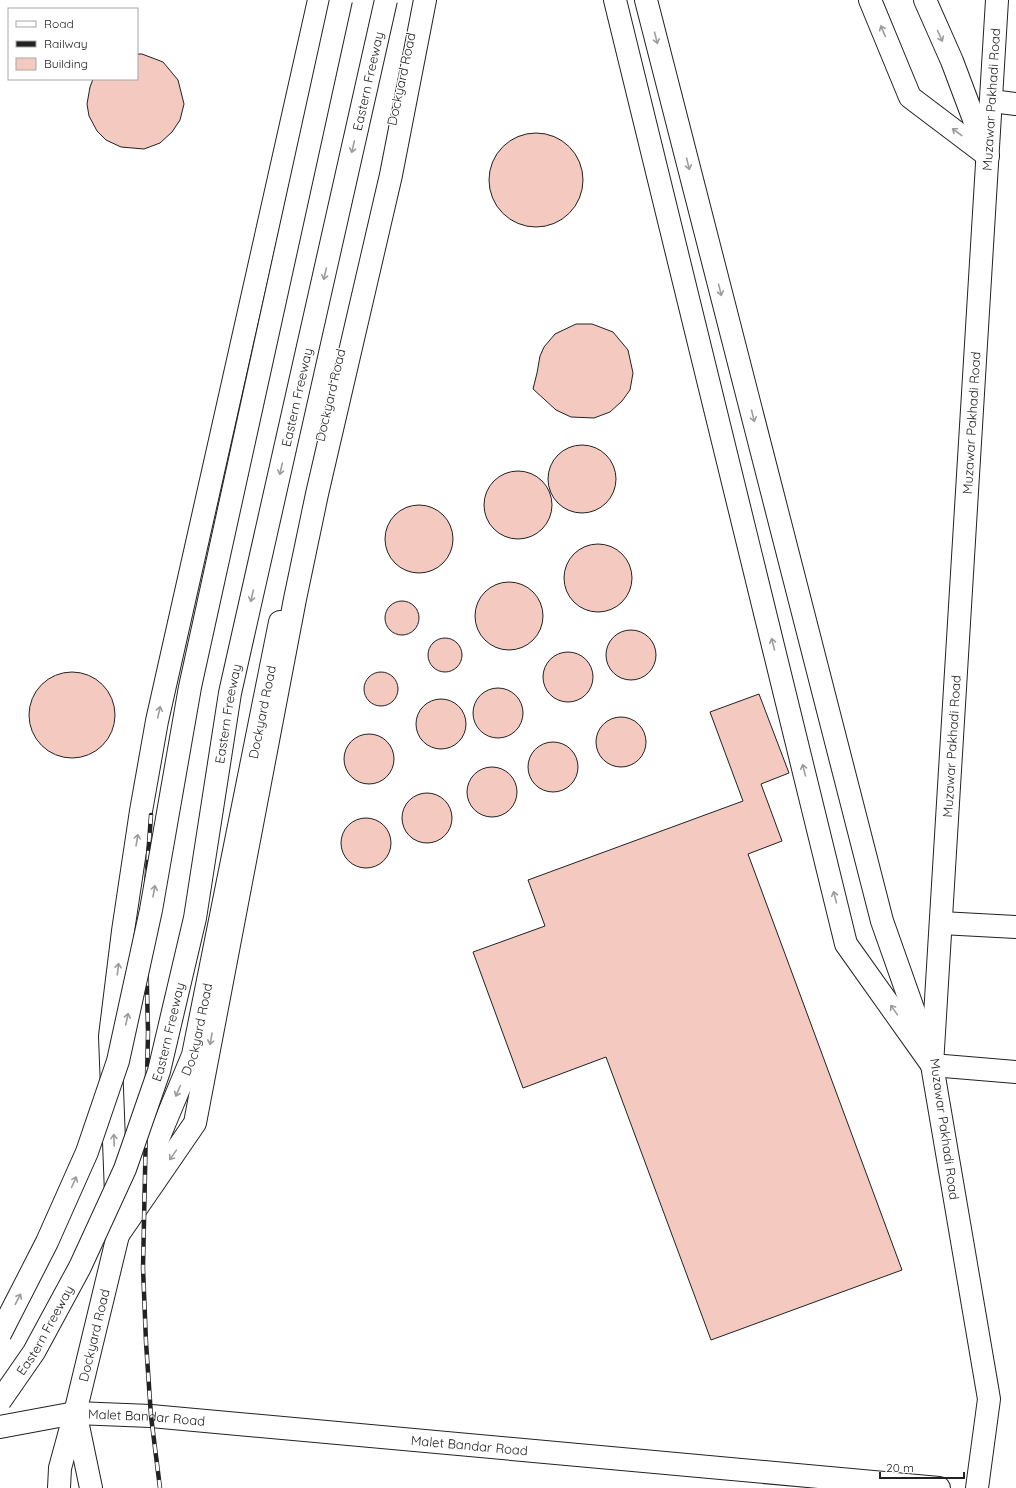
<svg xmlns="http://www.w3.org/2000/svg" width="1016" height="1488" font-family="Quicksand,sans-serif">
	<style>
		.building { fill: #f3c9c0; stroke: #222 }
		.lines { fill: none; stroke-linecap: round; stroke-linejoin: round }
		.minor-casing { stroke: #222; stroke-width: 24 }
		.highway-casing { stroke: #222; stroke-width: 24 }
		.minor { stroke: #fff; stroke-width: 22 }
		.highway { stroke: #fff; stroke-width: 22 }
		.rail-casing { stroke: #222; stroke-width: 4.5 }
		.rail { stroke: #fff; stroke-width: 3; stroke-dasharray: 9; stroke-linecap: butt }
		.highway-bridge-casing { stroke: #222; stroke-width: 24; stroke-linecap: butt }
		.highway-bridge { stroke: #fff; stroke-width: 22 }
		.oneway { stroke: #9c9c9c }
		.labels { text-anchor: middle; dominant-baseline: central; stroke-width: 3; stroke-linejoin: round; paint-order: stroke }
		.street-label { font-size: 13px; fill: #222; stroke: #fff }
	</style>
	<rect width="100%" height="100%" fill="#fff"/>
	<g class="building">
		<path d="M137 54H142L163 62 178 80 184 104 180 120 172 132 160 143 144 149 121 147 106 140 97 131 89 116 87 104 90 87 93 79H137Z"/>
		<circle cx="536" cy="180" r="47"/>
		<path d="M576 324H592L613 332 628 350 633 373 630 390 622 401 610 412 594 418 571 417 556 410 533 389 537 373 540 356 544 347 555 334Z"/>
		<circle cx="582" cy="479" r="34"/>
		<circle cx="518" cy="505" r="34"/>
		<circle cx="419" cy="539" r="34"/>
		<circle cx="598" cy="578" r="34"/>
		<circle cx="509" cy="616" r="34"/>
		<circle cx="402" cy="618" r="17"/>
		<circle cx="631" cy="655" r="25"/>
		<circle cx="445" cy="655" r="17"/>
		<circle cx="568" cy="677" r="25"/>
		<circle cx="72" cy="715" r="43"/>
		<circle cx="381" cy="689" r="17"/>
		<circle cx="498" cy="713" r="25"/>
		<path d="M759 694 789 773 761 784 782 841 748 854 902 1270 711 1340 606 1057 523 1088 473 952 545 926 528 880 743 801 710 712Z"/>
		<circle cx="441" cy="724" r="25"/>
		<circle cx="621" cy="742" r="25"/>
		<circle cx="369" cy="759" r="25"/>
		<circle cx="553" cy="767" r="25"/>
		<circle cx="492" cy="792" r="25"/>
		<circle cx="427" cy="818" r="25"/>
		<circle cx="366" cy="843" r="25"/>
	</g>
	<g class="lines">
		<g class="minor-casing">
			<g id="minor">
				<path d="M615 0 846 944 932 1065 1016 1072"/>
				<path d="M646 0 882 921 924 1040"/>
				<path d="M870 0 910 97 988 156"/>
				<path d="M925 0 952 61 985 149"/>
				<path d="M992 101 1016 104"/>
				<path d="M941 923 1016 927"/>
				<path d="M116 1194 110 1036 123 931 141 811 157 721 319 0"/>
				<path d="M76 1416 91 1488"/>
				<path id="s1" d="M0 1427 75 1413 151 1416 939 1488"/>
				<path id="s2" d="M59 1488 60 1468 75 1413 118 1235 193 1055 280 622"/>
				<path id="s3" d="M977 1488 989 1399 932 1065 997 0"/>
			</g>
		</g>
		<g class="highway-casing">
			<path id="highway" d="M118 1235 195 1123 295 599 317 494 391 175 425 0"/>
		</g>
		<use href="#minor" class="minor"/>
		<use href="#highway" class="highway"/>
		<g class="rail-casing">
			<path id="rail" d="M151 815 145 900 148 1032 143 1268 146 1342 151 1416 160 1488"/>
		</g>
		<use href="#rail" class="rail"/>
		<g class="highway-bridge-casing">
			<g id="highway-bridge">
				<path d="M0 1334 47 1242 87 1152 118 1061 151 910 190 687 341 0"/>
				<path id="s4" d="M0 1401 34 1352 80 1267 125 1169 159 1071 195 918 230 693 386 0"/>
			</g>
		</g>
		<use href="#highway-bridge" class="highway-bridge"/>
	</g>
	<defs><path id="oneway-shaft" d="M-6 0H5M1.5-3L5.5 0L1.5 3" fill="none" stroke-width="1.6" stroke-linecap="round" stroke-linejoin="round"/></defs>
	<g class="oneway">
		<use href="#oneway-shaft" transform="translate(883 31) rotate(-113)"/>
		<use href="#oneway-shaft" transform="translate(940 36) rotate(66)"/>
		<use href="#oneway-shaft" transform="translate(656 38) rotate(76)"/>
		<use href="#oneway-shaft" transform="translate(957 132) rotate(-143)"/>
		<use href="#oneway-shaft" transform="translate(353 147) rotate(103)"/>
		<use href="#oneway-shaft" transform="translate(688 164) rotate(76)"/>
		<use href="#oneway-shaft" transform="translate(325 274) rotate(103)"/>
		<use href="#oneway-shaft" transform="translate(720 290) rotate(76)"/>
		<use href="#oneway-shaft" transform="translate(753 416) rotate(76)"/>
		<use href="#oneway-shaft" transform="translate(281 469) rotate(103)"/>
		<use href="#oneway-shaft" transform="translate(252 596) rotate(103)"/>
		<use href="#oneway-shaft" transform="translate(773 644) rotate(-104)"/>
		<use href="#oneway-shaft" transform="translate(159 712) rotate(-77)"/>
		<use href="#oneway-shaft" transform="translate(804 770) rotate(-104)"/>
		<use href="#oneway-shaft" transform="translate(137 840) rotate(-81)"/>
		<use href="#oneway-shaft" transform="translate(154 891) rotate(-80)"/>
		<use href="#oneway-shaft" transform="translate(835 897) rotate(-104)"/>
		<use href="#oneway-shaft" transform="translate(118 969) rotate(-83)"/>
		<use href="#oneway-shaft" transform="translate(894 1010) rotate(-125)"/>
		<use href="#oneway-shaft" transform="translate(127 1019) rotate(-78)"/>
		<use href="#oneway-shaft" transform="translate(211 1039) rotate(100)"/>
		<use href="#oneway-shaft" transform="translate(178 1091) rotate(113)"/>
		<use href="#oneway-shaft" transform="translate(114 1140) rotate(-92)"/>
		<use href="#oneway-shaft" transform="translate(173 1155) rotate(125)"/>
		<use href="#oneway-shaft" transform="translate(74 1182) rotate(-66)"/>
		<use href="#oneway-shaft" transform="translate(18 1299) rotate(-63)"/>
	</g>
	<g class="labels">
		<g class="street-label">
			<text transform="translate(401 79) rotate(-78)">Dockyard Road</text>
			<text stroke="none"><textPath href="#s4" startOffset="1380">Eastern Freeway</textPath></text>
			<text stroke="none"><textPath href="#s3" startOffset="1396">Muzawar Pakhadi Road</textPath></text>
			<text transform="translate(330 395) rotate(-77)">Dockyard Road</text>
			<text stroke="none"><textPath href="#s4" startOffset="1056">Eastern Freeway</textPath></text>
			<text stroke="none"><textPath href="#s3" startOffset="1072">Muzawar Pakhadi Road</textPath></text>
			<text stroke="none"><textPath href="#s2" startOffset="805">Dockyard Road</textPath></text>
			<text stroke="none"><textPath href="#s4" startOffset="732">Eastern Freeway</textPath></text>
			<text stroke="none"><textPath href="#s3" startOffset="748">Muzawar Pakhadi Road</textPath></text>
			<text stroke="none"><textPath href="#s2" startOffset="481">Dockyard Road</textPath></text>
			<text stroke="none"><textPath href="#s4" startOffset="408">Eastern Freeway</textPath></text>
			<text transform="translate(945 1129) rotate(82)">Muzawar Pakhadi Road</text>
			<text stroke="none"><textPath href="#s4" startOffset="84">Eastern Freeway</textPath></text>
			<text stroke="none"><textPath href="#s2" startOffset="157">Dockyard Road</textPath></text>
			<text stroke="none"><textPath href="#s1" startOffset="148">Malet Bandar Road</textPath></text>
			<text stroke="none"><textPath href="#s1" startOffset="472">Malet Bandar Road</textPath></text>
		</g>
	</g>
	<rect x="8" y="8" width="130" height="72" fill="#ffffff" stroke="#a7a7a7"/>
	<rect x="16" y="21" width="20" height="6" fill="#ffffff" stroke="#a7a7a7"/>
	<text x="44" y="28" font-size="12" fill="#222222">Road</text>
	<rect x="16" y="41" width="20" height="6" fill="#222222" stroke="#a7a7a7"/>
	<text x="44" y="48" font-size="12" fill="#222222">Railway</text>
	<rect x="16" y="58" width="20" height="12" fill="#f3c9c0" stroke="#a7a7a7"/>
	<text x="44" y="68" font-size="12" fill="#222222">Building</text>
	<path d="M880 1472v6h84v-6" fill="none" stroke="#222222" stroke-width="2"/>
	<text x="886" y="1472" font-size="12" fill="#222222" stroke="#ffffff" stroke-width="3" paint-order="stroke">20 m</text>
</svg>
